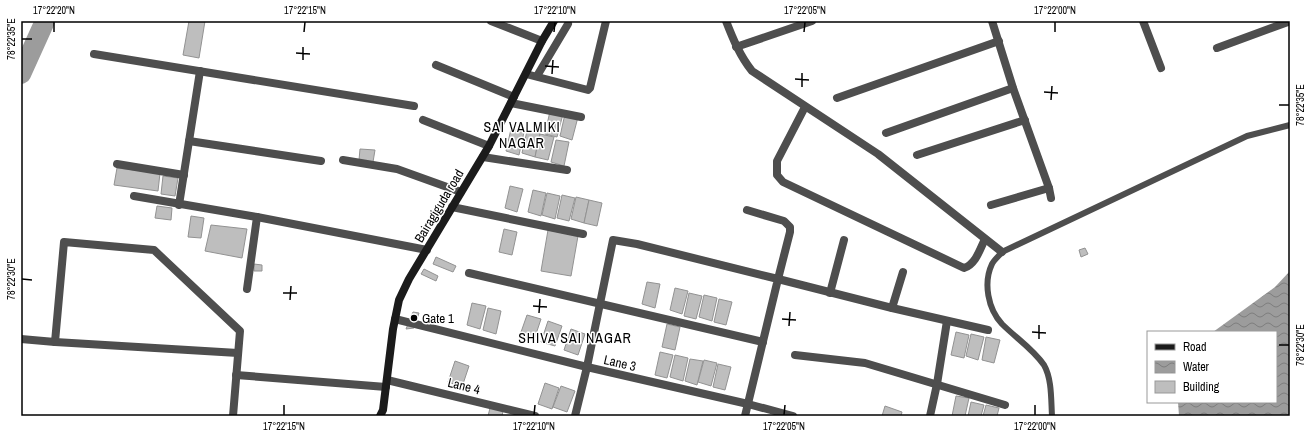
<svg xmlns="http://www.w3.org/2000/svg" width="1311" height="437" font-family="'Archivo Narrow',sans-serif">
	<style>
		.water { fill: url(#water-waves) }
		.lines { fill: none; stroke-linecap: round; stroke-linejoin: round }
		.river { stroke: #9c9c9c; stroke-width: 20 }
		.building { fill: #bebebe; stroke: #929292 }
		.lane { stroke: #4e4e4e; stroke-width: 6 }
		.street { stroke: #4e4e4e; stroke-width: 8 }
		.secondary { stroke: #1b1b1b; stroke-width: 8 }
		.ticks { fill: none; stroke: #000; stroke-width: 1.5 }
		.poi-dot { fill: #000; stroke: #fff; stroke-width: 1.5 }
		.labels { text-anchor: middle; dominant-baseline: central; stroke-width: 3; stroke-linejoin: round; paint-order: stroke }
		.street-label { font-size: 13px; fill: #000; stroke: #fff }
		.poi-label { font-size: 13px; fill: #000; stroke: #fff; text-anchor: start }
		.neighbourhood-label { font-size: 14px; letter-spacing: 1px; fill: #000; stroke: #fff }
		.neatline { fill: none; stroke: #000; stroke-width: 1.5 }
		.ticks-label { font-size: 10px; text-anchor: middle; fill: #000 }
	</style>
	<defs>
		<pattern id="water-waves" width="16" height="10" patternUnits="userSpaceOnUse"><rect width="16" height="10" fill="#9c9c9c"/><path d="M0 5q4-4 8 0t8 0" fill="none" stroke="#7d7d7d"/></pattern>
	</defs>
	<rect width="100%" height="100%" fill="#fff"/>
	<path class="water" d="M1290 271V416H1179L1178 402H1276V332H1213L1275 287Z"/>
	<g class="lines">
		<path class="river" d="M21 74 45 21"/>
	</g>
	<g class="building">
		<path d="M189 21H205L199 58 183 55Z"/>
		<path d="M550 111 563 114 557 137 545 134Z"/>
		<path d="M565 114 578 117 572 140 560 136Z"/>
		<path d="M511 129 524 132 519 155 506 151Z"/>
		<path d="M527 131 540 133 535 157 522 153Z"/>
		<path d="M540 134 554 137 548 160 535 157Z"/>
		<path d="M556 140 569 142 564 166 551 162Z"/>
		<path d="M360 149 375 150 373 162 359 160Z"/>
		<path d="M117 168 160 173 158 191 114 185Z"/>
		<path d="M163 176 178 178 175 196 161 194Z"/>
		<path d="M510 186 523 189 517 212 505 208Z"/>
		<path d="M533 190 546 193 541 216 528 212Z"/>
		<path d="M547 193 560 196 555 219 542 215Z"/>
		<path d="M562 195 575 198 569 221 557 218Z"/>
		<path d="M576 197 589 200 584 223 571 219Z"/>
		<path d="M589 200 602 203 597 226 584 223Z"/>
		<path d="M157 206 172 208 171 220 155 218Z"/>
		<path d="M191 216 204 218 201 238 188 237Z"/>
		<path d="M211 225 247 229 242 258 205 251Z"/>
		<path d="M504 229 517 232 512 255 499 252Z"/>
		<path d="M548 230 578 236 571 276 541 271Z"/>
		<path d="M1085 248 1088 254 1081 257 1079 250Z"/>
		<path d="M436 257 456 266 453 272 433 264Z"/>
		<path d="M254 264 262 265V271H254Z"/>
		<path d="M424 269 438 276 436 281 421 274Z"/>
		<path d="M647 282 660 284 655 308 642 304Z"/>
		<path d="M675 288 688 291 682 314 670 310Z"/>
		<path d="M689 293 702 296 696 319 684 316Z"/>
		<path d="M704 295 717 298 712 321 699 317Z"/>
		<path d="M719 299 732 302 726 325 714 322Z"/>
		<path d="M472 303 486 306 480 329 467 325Z"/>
		<path d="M488 308 501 311 496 334 483 330Z"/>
		<path d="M413 312 419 313 414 328 406 329Z"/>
		<path d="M527 315 541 319 534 340 520 335Z"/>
		<path d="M548 321 562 326 555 346 541 342Z"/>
		<path d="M667 324 680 327 675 350 662 347Z"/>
		<path d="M571 329 585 334 578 355 564 350Z"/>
		<path d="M956 332 969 335 964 358 951 355Z"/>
		<path d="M971 334 984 337 978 360 966 356Z"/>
		<path d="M986 337 1000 340 994 363 982 360Z"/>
		<path d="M660 352 673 355 667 378 655 375Z"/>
		<path d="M675 355 688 358 683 381 670 377Z"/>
		<path d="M690 359 703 361 697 385 685 381Z"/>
		<path d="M704 360 717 363 711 386 698 382Z"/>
		<path d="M455 361 469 366 462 387 448 382Z"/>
		<path d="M718 364 731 367 725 390 713 387Z"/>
		<path d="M545 383 559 388 552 409 538 404Z"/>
		<path d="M561 386 575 391 567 412 553 407Z"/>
		<path d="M956 396 969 398 965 416H952Z"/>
		<path d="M971 402 984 405 981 416H968Z"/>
		<path d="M986 405 999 408 997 416H983Z"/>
		<path d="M885 406 902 412 901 416H882Z"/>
		<path d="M490 408 503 411 502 416H488Z"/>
	</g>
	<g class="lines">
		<path class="lane" d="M1052 416C1051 400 1052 379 1044 365 1033 349 1016 338 1002 324 988 309 983 283 992 264 994 260 999 256 1002 252L1247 136 1290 125"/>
		<g class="street">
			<path d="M491 21 542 41"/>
			<path d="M726 21C733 39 740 56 752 71L878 154 1002 252"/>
			<path d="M992 21 1013 88 1049 188 1051 198"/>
			<path d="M1143 21 1161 68"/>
			<path d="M736 47 812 21"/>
			<path d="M1217 48 1288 22"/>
			<path d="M94 54 414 106"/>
			<path d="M436 65 514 97"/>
			<path d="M526 74 588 90 590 88 606 21"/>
			<path d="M537 76 568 24"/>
			<path d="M837 98 999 41"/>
			<path d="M511 103 581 117"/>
			<path d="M805 107 777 161V175L783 182 964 268C976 264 980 249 985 239"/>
			<path d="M423 120 489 146"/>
			<path d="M886 133 1013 88"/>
			<path d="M189 141 321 161"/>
			<path d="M917 155 1025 120"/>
			<path d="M483 157 567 170"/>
			<path d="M343 160 397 169 461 192"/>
			<path d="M117 164 184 175"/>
			<path d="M134 196 257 217 247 289"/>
			<path d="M179 205 200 71"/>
			<path d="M991 205 1049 188"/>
			<path d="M452 207 583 234"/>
			<path d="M747 210 784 221 790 227V232L778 279 892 308 988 330"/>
			<path d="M257 217 427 250"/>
			<path d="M469 273 763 342"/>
			<path d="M830 293 844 240"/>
			<path d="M892 308 903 272"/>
			<path d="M395 319 587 367 748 404 793 416"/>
			<path d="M21 339 55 342 64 242 154 250 240 331 233 416"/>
			<path d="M55 342 238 353"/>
			<path d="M795 355 865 363 1005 405"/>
			<path d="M236 375 386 387"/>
			<path d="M387 380 535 416"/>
			<path d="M575 416 587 367 613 240 637 244 778 279 745 416"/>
			<path d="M930 416 937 384 947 321"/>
		</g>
		<path class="secondary" d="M380 416 383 410 393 329 399 300 409 279 489 146 542 41 554 21"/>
	</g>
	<path class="ticks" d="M54 32V22M304 32 305 22M554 32 555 22M804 32 805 22M1055 32V22M22 39H32M296 53 310 54M303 60V47M545 66 559 67M552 74 553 60M795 79 809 80M802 87V73M1044 92 1058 93M1051 100 1052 86M1279 105H1289M22 279 32 280M283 293H297M290 300 291 286M533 306 547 307M539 313 540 299M782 319 796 320M789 326 790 312M1032 332 1046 333M1039 339V325M1279 345H1289M284 415V405M534 415 535 405M784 415 785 405M1035 415V405"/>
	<circle class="poi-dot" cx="414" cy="318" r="4"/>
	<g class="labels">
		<g class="street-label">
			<text transform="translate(439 206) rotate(-59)">Bairagiguda road</text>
			<text transform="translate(620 363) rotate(13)">Lane 3</text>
			<text transform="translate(464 386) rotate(14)">Lane 4</text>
		</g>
		<g class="poi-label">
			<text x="422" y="318">Gate 1</text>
		</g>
		<g class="neighbourhood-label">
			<text x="522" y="127">SAI VALMIKI<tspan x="522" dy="16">NAGAR</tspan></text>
			<text x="575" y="338">SHIVA SAI NAGAR</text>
		</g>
	</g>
	<rect width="1311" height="437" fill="none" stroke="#ffffff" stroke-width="44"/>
	<rect x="1147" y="331" width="130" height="72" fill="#ffffff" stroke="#999999"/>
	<rect x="1155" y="344" width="20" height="6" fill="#1b1b1b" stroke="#999999"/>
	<text x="1183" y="351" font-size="12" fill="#000000">Road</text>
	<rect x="1155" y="361" width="20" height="12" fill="url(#water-waves)" stroke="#999999"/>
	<text x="1183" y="371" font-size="12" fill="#000000">Water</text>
	<rect x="1155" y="381" width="20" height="12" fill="#bebebe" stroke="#999999"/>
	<text x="1183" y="391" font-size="12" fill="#000000">Building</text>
	<rect x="22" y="22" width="1267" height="393" class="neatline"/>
	<g class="ticks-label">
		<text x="54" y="14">17°22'20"N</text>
		<text x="305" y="14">17°22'15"N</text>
		<text x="555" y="14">17°22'10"N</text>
		<text x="805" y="14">17°22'05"N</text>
		<text x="1055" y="14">17°22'00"N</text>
		<text transform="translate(11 39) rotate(-90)" y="4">78°22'35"E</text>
		<text transform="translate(1300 105) rotate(-90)" y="4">78°22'35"E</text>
		<text transform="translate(11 279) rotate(-90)" y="4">78°22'30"E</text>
		<text transform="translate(1300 345) rotate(-90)" y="4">78°22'30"E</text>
		<text x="284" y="430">17°22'15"N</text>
		<text x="534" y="430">17°22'10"N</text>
		<text x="784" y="430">17°22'05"N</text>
		<text x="1035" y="430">17°22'00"N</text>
	</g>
</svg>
